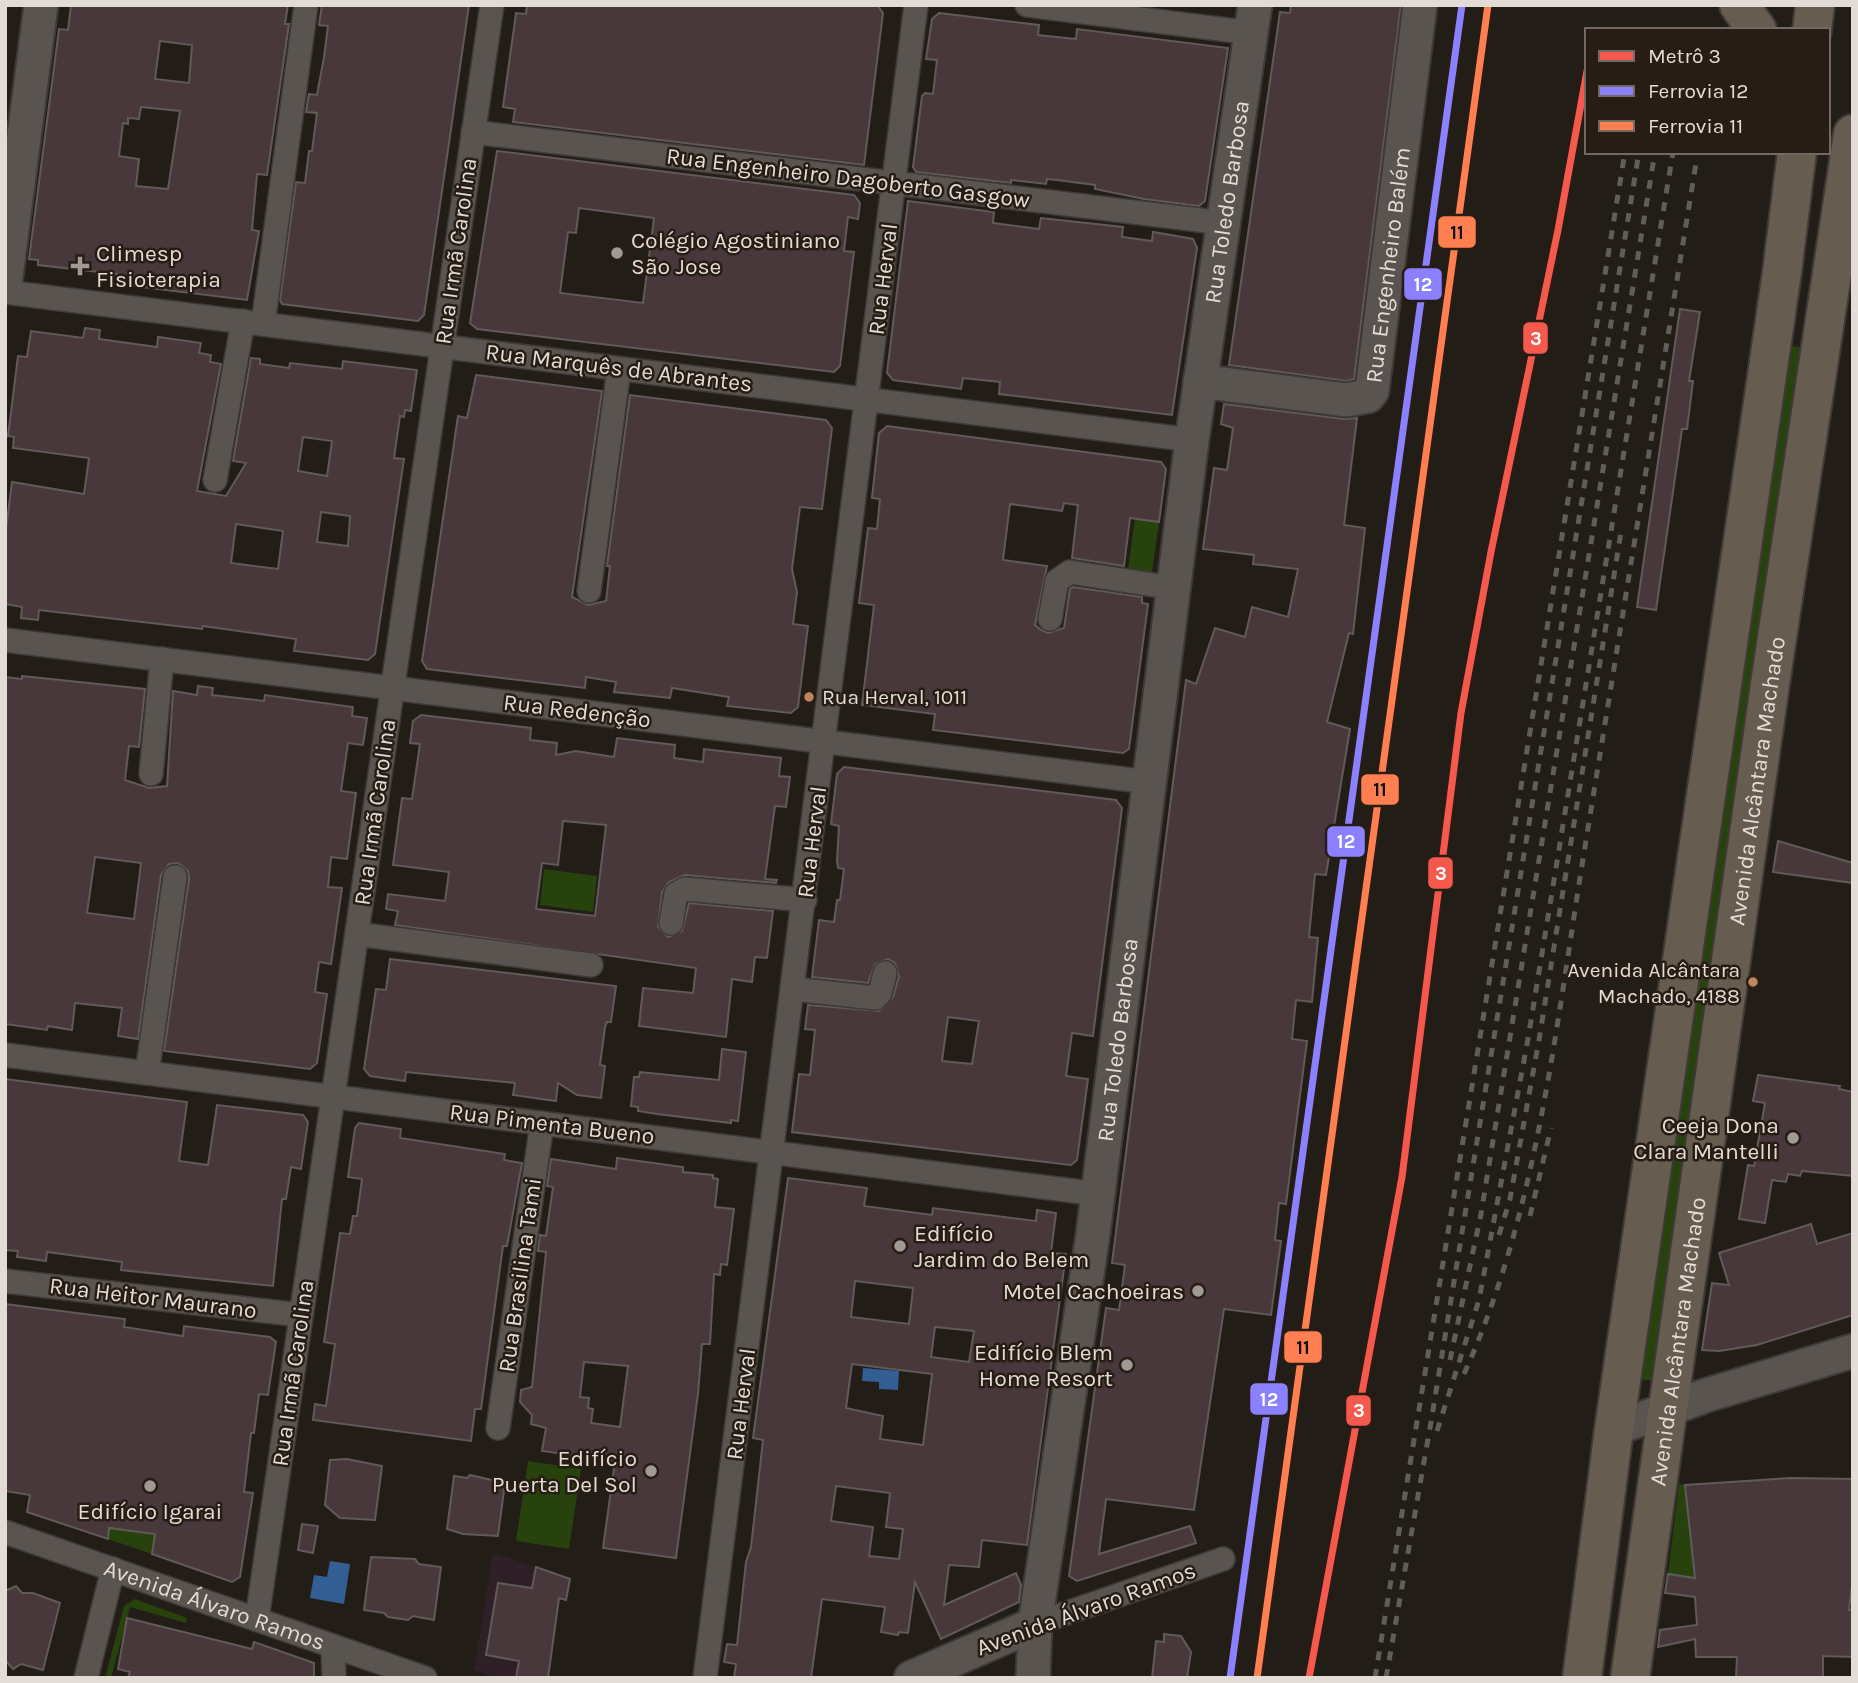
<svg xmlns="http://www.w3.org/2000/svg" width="1858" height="1683" font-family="Karla,sans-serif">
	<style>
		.commercial { fill: #2f2028 }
		.green { fill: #28420e }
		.water { fill: #335e93 }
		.building { fill: #48383c; stroke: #605a59; stroke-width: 2; fill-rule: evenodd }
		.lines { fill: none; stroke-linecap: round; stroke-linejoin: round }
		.street-casing { stroke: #3f3a37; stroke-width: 26 }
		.secondary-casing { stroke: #3f3a37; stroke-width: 37 }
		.highway-casing { stroke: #3f3a37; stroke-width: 42 }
		.street { stroke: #595450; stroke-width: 23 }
		.secondary { stroke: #595450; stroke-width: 33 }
		.highway { stroke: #675c50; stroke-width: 38 }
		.rail { stroke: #615d59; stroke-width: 5; stroke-dasharray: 9 9; stroke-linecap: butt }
		.rail-1-casing { stroke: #271d14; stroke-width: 12 }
		.rail-2-casing { stroke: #271d14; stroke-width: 12 }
		.rail-1 { stroke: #8b80ff; stroke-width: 7 }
		.rail-2 { stroke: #ff7f50; stroke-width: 7 }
		.metro-1-casing { stroke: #271d14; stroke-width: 12 }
		.metro-1 { stroke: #f5594d; stroke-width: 7 }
		.poi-dot { fill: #a09994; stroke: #271d14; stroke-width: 2.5 }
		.bus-dot { fill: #bb8660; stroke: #271d14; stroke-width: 2.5 }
		.labels { text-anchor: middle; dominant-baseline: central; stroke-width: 5; stroke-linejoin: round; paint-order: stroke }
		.bus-label { font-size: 21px; fill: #e3dcd6; stroke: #271d14; text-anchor: start }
		.street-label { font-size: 23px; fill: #e3dcd6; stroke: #271d14 }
		.poi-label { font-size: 23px; fill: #e3dcd6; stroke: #271d14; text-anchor: end }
		.line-badge { stroke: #271d14; stroke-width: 2.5 }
		.badge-label { font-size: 19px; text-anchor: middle; font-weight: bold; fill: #fff }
		.pale-badge-label { font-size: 19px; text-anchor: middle; font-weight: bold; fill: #111 }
	</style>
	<rect width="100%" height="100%" fill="#231d18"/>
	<path class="commercial" d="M493 1553 536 1567 516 1678H498L474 1670Z"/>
	<g class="green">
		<path d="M1792 346 1801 347 1808 355 1659 1381 1634 1379 1783 355Z"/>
		<path d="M1135 519 1159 522 1151 580 1127 577Z"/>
		<path d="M544 869 597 876 593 912 540 905Z"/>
		<path d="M528 1461 581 1469 569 1549 516 1541Z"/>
		<path d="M1679 1484 1685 1485 1695 1578 1668 1574Z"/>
		<path d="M109 1528 155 1534 152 1554 108 1539Z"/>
		<path d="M135 1599 187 1618 186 1623 130 1607 111 1678H105L124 1606Z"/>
	</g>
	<g class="water">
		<path d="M863 1368 899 1371 898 1390 879 1389V1382L862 1381Z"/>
		<path d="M330 1561 350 1564 344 1604 310 1598 314 1575 327 1577Z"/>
	</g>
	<g class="building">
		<path d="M71 5H288L285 24H289L267 175 257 174 252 230 259 231 247 300 116 284 117 274 38 265V260L29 259 59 29 68 30ZM160 41 192 45 189 83 155 79ZM141 107 180 111 168 189 136 186 139 159 119 156 123 123 128 124V118L139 119Z"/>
		<path d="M322 5H469L424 315 418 321 282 304 280 300 296 182 305 183 309 151H312L317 113 306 112 309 94 317 95 324 57 328 26 319 25Z"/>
		<path d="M527 5H877L883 13 864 165 513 122 515 109 503 107 516 13 526 14Z"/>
		<path d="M1291 5H1401L1354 379 1346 381 1229 365 1280 12 1290 13Z"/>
		<path d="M939 13 1039 25 1038 35 1076 39 1077 29 1228 48 1205 201 1199 206 1144 199 1095 189V185L1057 180 1047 179 1046 184 1011 180V183L916 172 913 167 922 96 925 93 933 94 937 60 926 59 932 19Z"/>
		<path d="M497 151 854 195 860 203 858 219 848 217 844 251 854 252 840 366 834 372 477 329 470 323ZM579 208 654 218 643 303 560 293 568 232 576 233Z"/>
		<path d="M908 201 994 212 993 223 1039 229 1041 218 1123 227 1122 237 1152 241 1153 232 1193 239 1197 248 1172 415 999 394 1000 382 963 378 961 389 893 380 887 373Z"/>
		<path d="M1680 309 1700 312 1689 381H1693L1687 429H1682L1656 610 1637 607Z"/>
		<path d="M85 328 100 330 99 339 157 347 158 337 201 343 199 353 211 355 210 362 221 364 197 491 226 496 246 463 233 461 251 358 260 359V364L289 368 290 363 342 369 343 361 417 370 411 411 405 410 404 417 400 416 394 458 404 459 375 654 368 660 294 651 296 639 203 626 202 629 39 610 38 620 21 618 22 607 5 604V537L12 482 84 494 89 458 13 448 14 437 8 436 18 356 27 357 31 331 83 338ZM303 437 332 441 327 476 298 471ZM321 512 350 516 348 546 317 542ZM236 524 283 531 278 569 231 563Z"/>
		<path d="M476 375 602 391 572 597 588 605 606 601 610 566H607L630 395 826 420 832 428 822 509 800 507 792 569 797 592 793 624 808 626 798 707 791 713 727 706 729 697 672 688 670 698 614 692 616 682 586 677 585 688 427 669 422 661 458 416 467 418Z"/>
		<path d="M1224 404 1344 419 1357 418 1344 525 1365 528 1353 634 1349 633 1327 722 1350 729 1326 875 1315 874 1309 937 1318 938 1312 1002 1296 1000 1292 1039 1307 1041 1286 1204 1279 1203 1275 1240 1281 1241 1271 1315 1224 1309 1194 1510 1106 1499 1099 1554 1190 1526 1196 1543 1077 1581 1069 1576 1106 1308 1119 1310 1125 1265 1112 1263 1186 680 1196 684 1215 628 1245 637 1252 607 1288 617 1298 569 1253 564 1254 555 1203 549 1214 468 1227 470 1233 428 1221 424Z"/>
		<path d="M887 426 1161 462 1166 469 1159 522 1130 518 1124 566 1072 558 1078 505 1064 503 1062 511 1010 504 1003 560 1047 566 1035 625 1041 630 1048 633 1064 628 1070 589 1073 587 1142 597V603L1148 604 1129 749 1123 753 933 730 935 714 862 705 874 605 859 603 868 528 877 529 880 499 872 498 879 433Z"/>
		<path d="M22 676 145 689 139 747 129 746 125 780 149 788 167 786 173 691 197 695 198 686 213 688 212 695 264 701 265 695 353 707 352 716 367 718 363 745 348 743 341 791 356 793 347 859 331 857 328 887 342 888 331 964 319 962 315 992 327 994 317 1063 310 1069 164 1051 189 879 188 871 178 863 169 864 161 875 138 1039 118 1036 122 1008 75 1003 72 1030 48 1026 47 1030 5 1024V677L22 679ZM95 857 141 863 134 919 87 913Z"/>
		<path d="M421 715 531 728 530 740 557 743 556 755 576 751 614 757 617 738 675 745 674 758 703 762 704 749 781 758 779 776 790 777 786 807 775 806 765 879 777 880 776 883 685 875 669 882 662 892 658 927 668 937 682 931 689 903 773 911 767 958 755 957 752 982 732 979 726 1037 639 1026 643 988 693 993 696 968 395 925 398 911 386 909 388 894 445 901 449 872 393 865 402 798 412 799 420 744 410 743 413 721ZM563 821 606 825 595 916 536 909 542 863 558 865Z"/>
		<path d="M844 767 1116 800 1122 808 1093 1036 1072 1033 1066 1076 1088 1079 1077 1160 1071 1165 792 1132 799 1074 810 1075 815 1030 805 1029 808 1005 879 1011 893 997 899 976 895 963 888 959 875 964 868 983 812 977 819 920 834 922 837 900H840L844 869 838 868 837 861 839 826 831 824 837 774ZM948 1017 979 1021 972 1064 942 1061Z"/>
		<path d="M1778 841 1853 863V883L1773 872Z"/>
		<path d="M390 959 616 986 611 1022H607L605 1027 600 1065 605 1066 601 1098 577 1095 558 1083 556 1101 513 1095 515 1083 406 1072 405 1081 370 1076 364 1069 376 989 386 990Z"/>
		<path d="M722 1049 746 1052 738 1121 731 1120V1123L657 1114 638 1111V1107L631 1106 634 1077H639L640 1072 719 1080Z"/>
		<path d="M1758 1075 1840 1086 1839 1089 1853 1092V1176L1802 1171 1800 1176 1788 1174 1786 1182 1772 1180 1765 1223 1739 1219 1748 1165 1754 1166 1765 1103 1753 1101Z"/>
		<path d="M5 1079 187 1102 179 1161 208 1165 217 1105 303 1115 308 1122 301 1169 291 1167 286 1199H282L273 1286 121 1270 122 1262 47 1252 46 1261 17 1257 18 1251 5 1250Z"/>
		<path d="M359 1123 401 1129 400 1138 505 1154 504 1160 522 1163 507 1246H503L481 1409H475L471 1441 313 1420 315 1404 326 1406 335 1344 324 1342 340 1233 350 1234 353 1216H357L362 1179 348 1177 355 1128Z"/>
		<path d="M617 1158 683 1167V1172L713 1175V1178L718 1179 715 1207 734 1209 727 1265 721 1264 720 1275 714 1274 710 1344H702L698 1394 676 1558 603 1548 615 1461 542 1451 546 1428 531 1424 532 1415 520 1402 521 1390 532 1387 546 1252 538 1251 540 1235 546 1236 553 1187 547 1186 551 1159 616 1169ZM584 1362 628 1366 620 1427 591 1423 593 1409 588 1408 589 1398 580 1397Z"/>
		<path d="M788 1178 867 1188 864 1206 932 1215 933 1208 1036 1221 1037 1210 1056 1213 1051 1253 1066 1254 1027 1545 982 1540 979 1567 949 1565 944 1605 1016 1573 1021 1585 1019 1602 941 1639 915 1582 908 1633 899 1632 898 1635 881 1632 885 1607 822 1599 811 1678H734L736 1664 724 1662 727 1644 737 1645 746 1562 751 1547 763 1440 753 1438ZM855 1281 913 1288 909 1324 851 1317ZM935 1327 974 1331 969 1362 931 1357ZM852 1364 932 1374 923 1445 880 1439 883 1416 846 1408ZM836 1486 890 1493 886 1527 903 1529 899 1559 869 1556 873 1527 831 1521Z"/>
		<path d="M1811 1224 1817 1244 1853 1233V1315L1757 1345 1719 1351 1702 1350 1712 1283 1729 1285 1719 1253Z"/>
		<path d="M5 1304 125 1319 124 1327 183 1336 184 1326 270 1337 276 1342 268 1395 259 1394 254 1433H251L244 1492 253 1493 240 1577 232 1582 152 1554 155 1534 109 1528 108 1539 27 1512 30 1495 5 1491Z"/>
		<path d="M347 1459 382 1466 375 1520 340 1518 325 1505 330 1460Z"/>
		<path d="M470 1475 505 1483 498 1536 463 1534 447 1529 454 1476 467 1478Z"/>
		<path d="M1791 1478 1853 1479V1576L1849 1610 1853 1609V1657L1823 1656V1678H1736L1737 1657H1696L1695 1639 1658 1647 1660 1630 1697 1625 1695 1597 1665 1593 1668 1574 1695 1578 1685 1485Z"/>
		<path d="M302 1524 318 1526 313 1553 298 1550Z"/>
		<path d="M371 1557 415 1559 419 1564 441 1567 434 1620 413 1616 408 1620 388 1617 384 1613 364 1610Z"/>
		<path d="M536 1567 570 1579 566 1600 559 1598 548 1678H516L519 1661 486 1655 498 1583 532 1588Z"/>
		<path d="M16 1586 22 1593H33L60 1603 43 1670 21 1664 13 1669 5 1660V1591Z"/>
		<path d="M127 1618 252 1649 254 1642 314 1663V1678H128L130 1672 118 1669Z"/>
		<path d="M1164 1634 1181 1636 1191 1652 1187 1678H1152L1156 1641 1164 1642Z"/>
	</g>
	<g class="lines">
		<g class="street-casing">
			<g id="street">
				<path d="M1027 5 1252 33"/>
				<path d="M473 132 1224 223"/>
				<path d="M5 292 1192 440"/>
				<path d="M263 324 306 5"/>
				<path d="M215 480 243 321"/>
				<path d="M589 591 619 369"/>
				<path d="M1050 619 1057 581 1070 572 1173 588"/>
				<path d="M5 640 1149 782"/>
				<path d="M151 774 162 659"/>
				<path d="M671 923 676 894 685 889 805 900"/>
				<path d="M357 934 591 965"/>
				<path d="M793 989 875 998 880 993 885 973"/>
				<path d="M5 1055 1098 1194"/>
				<path d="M147 1073 175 877"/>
				<path d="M5 1281 301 1315"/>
				<path d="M498 1428 542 1123"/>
				<path id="s1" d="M5 1532 425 1678"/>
				<path d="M257 1619 492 5"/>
				<path d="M1035 1624 1223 1559"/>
				<path d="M333 1646 334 1678"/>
				<path d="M86 1678 113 1569"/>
				<path d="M705 1678 916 5"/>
			</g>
		</g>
		<g class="secondary-casing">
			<g id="secondary">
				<path d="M5 284 41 5"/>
				<path id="s2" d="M1200 381 1346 400 1368 396 1372 391 1420 5"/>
				<path d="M1614 1429 1707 1395 1853 1351"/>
				<path d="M911 1678 1035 1624"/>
				<path id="s3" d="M1033 1678 1035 1624 1093 1234 1192 440 1255 5"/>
			</g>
		</g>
		<g class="highway-casing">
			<g id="highway">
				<path d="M1739 5 1757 30"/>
				<path d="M1812 30 1815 5"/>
				<path d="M1582 1678 1614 1429 1782 272 1797 152"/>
				<path id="s4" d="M1630 1678 1770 684 1853 134"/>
			</g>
		</g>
		<use href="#street" class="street"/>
		<use href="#secondary" class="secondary"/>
		<use href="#highway" class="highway"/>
		<g class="rail">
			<path d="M1530 1216 1551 1128"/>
			<path d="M1499 1235 1510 1199 1539 1040 1621 532"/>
			<path d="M1450 1360 1481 1214 1655 152"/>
			<path d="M1464 1374C1537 1213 1555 1032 1583 859 1621 625 1659 391 1697 157"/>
			<path d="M1437 1431 1479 1300 1528 1039 1673 152"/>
			<path d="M1375 1678 1625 152"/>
			<path d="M1386 1678 1431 1422 1639 152"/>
		</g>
		<g class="rail-1-casing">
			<path id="rail-1" d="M1230 1678 1462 5"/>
		</g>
		<g class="rail-2-casing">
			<path id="rail-2" d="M1257 1678 1488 5"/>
		</g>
		<use href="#rail-1" class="rail-1"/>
		<use href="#rail-2" class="rail-2"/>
		<g class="metro-1-casing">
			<path id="metro-1" d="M1309 1678 1402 1177 1461 713 1491 552 1558 230 1587 71"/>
		</g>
		<use href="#metro-1" class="metro-1"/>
	</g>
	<g class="poi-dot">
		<circle cx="617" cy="253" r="7"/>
		<path d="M76.5 255.5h7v7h7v7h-7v7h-7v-7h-7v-7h7z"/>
		<circle cx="1793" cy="1138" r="7"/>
		<circle cx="900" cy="1246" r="7"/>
		<circle cx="1198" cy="1291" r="7"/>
		<circle cx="1127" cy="1365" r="7"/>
		<circle cx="651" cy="1471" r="7"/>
		<circle cx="150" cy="1486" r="7"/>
	</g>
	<g class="bus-dot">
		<circle cx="809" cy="697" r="6"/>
		<circle cx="1753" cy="982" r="6"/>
	</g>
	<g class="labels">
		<g class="bus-label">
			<text x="822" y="697">Rua Herval, 1011</text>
			<text x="1740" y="970" text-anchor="end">Avenida Alcântara<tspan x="1740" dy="26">Machado, 4188</tspan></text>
		</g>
		<g class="street-label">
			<text transform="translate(848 178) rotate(7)">Rua Engenheiro Dagoberto Gasgow</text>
			<text stroke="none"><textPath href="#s3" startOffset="1489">Rua Toledo Barbosa</textPath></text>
			<text transform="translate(456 251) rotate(-82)">Rua Irmã Carolina</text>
			<text stroke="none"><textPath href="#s2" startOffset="303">Rua Engenheiro Balém</textPath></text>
			<text transform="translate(883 279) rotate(-83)">Rua Herval</text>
			<text transform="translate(619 368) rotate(7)">Rua Marquês de Abrantes</text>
			<text transform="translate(577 711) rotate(7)">Rua Redenção</text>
			<text stroke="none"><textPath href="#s4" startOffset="906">Avenida Alcântara Machado</textPath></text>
			<text transform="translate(375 812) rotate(-82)">Rua Irmã Carolina</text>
			<text transform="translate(812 842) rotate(-83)">Rua Herval</text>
			<text stroke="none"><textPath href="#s3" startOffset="644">Rua Toledo Barbosa</textPath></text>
			<text transform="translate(552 1124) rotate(7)">Rua Pimenta Bueno</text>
			<text transform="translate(520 1275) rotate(-82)">Rua Brasilina Tami</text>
			<text transform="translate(153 1298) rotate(7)">Rua Heitor Maurano</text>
			<text stroke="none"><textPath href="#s4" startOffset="340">Avenida Alcântara Machado</textPath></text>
			<text transform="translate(293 1373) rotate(-82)">Rua Irmã Carolina</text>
			<text transform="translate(741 1404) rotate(-83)">Rua Herval</text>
			<text stroke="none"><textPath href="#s1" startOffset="222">Avenida Álvaro Ramos</textPath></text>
			<text transform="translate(1086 1609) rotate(-20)">Avenida Álvaro Ramos</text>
		</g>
		<g class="poi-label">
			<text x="631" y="240" text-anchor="start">Colégio Agostiniano<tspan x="631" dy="26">São Jose</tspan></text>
			<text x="96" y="253" text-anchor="start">Climesp<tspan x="96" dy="26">Fisioterapia</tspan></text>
			<text x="1779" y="1125">Ceeja Dona<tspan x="1779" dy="26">Clara Mantelli</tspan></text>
			<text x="914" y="1233" text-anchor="start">Edifício<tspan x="914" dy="26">Jardim do Belem</tspan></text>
			<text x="1184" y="1291">Motel Cachoeiras</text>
			<text x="1113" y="1352">Edifício Blem<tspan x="1113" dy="26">Home Resort</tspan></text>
			<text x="637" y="1458">Edifício<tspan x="637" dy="26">Puerta Del Sol</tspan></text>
			<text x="150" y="1511" text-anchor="middle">Edifício Igarai</text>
		</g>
	</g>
	<g class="line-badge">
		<rect x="1437" y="215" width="40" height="34" rx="7" fill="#ff7f50"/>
		<rect x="1403" y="267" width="40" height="34" rx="7" fill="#8b80ff"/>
		<rect x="1522" y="321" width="27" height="34" rx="7" fill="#f5594d"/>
		<rect x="1360" y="773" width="40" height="33" rx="7" fill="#ff7f50"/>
		<rect x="1326" y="825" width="40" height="33" rx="7" fill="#8b80ff"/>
		<rect x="1427" y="856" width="27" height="34" rx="7" fill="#f5594d"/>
		<rect x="1283" y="1330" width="40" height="34" rx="7" fill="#ff7f50"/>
		<rect x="1249" y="1382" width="40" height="34" rx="7" fill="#8b80ff"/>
		<rect x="1345" y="1394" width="27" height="33" rx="7" fill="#f5594d"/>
	</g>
	<g class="badge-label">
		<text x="1423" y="291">12</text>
		<text x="1536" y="345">3</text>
		<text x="1346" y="848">12</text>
		<text x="1441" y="880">3</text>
		<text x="1269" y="1406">12</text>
		<text x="1359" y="1417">3</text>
	</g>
	<g class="pale-badge-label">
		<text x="1457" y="239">11</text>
		<text x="1380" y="796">11</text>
		<text x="1303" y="1354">11</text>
	</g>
	<rect width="1858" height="1683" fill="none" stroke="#e3dcd6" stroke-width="14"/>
	<rect x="1585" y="28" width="245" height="126" fill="#271d14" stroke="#726962" stroke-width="2"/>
	<rect x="1599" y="51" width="35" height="10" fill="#f5594d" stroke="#726962" stroke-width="2"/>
	<text x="1648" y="63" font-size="21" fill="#e3dcd6">Metrô 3</text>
	<rect x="1599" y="86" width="35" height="10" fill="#8b80ff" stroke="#726962" stroke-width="2"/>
	<text x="1648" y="98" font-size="21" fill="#e3dcd6">Ferrovia 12</text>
	<rect x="1599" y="121" width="35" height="10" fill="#ff7f50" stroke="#726962" stroke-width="2"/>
	<text x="1648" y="133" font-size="21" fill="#e3dcd6">Ferrovia 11</text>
</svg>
